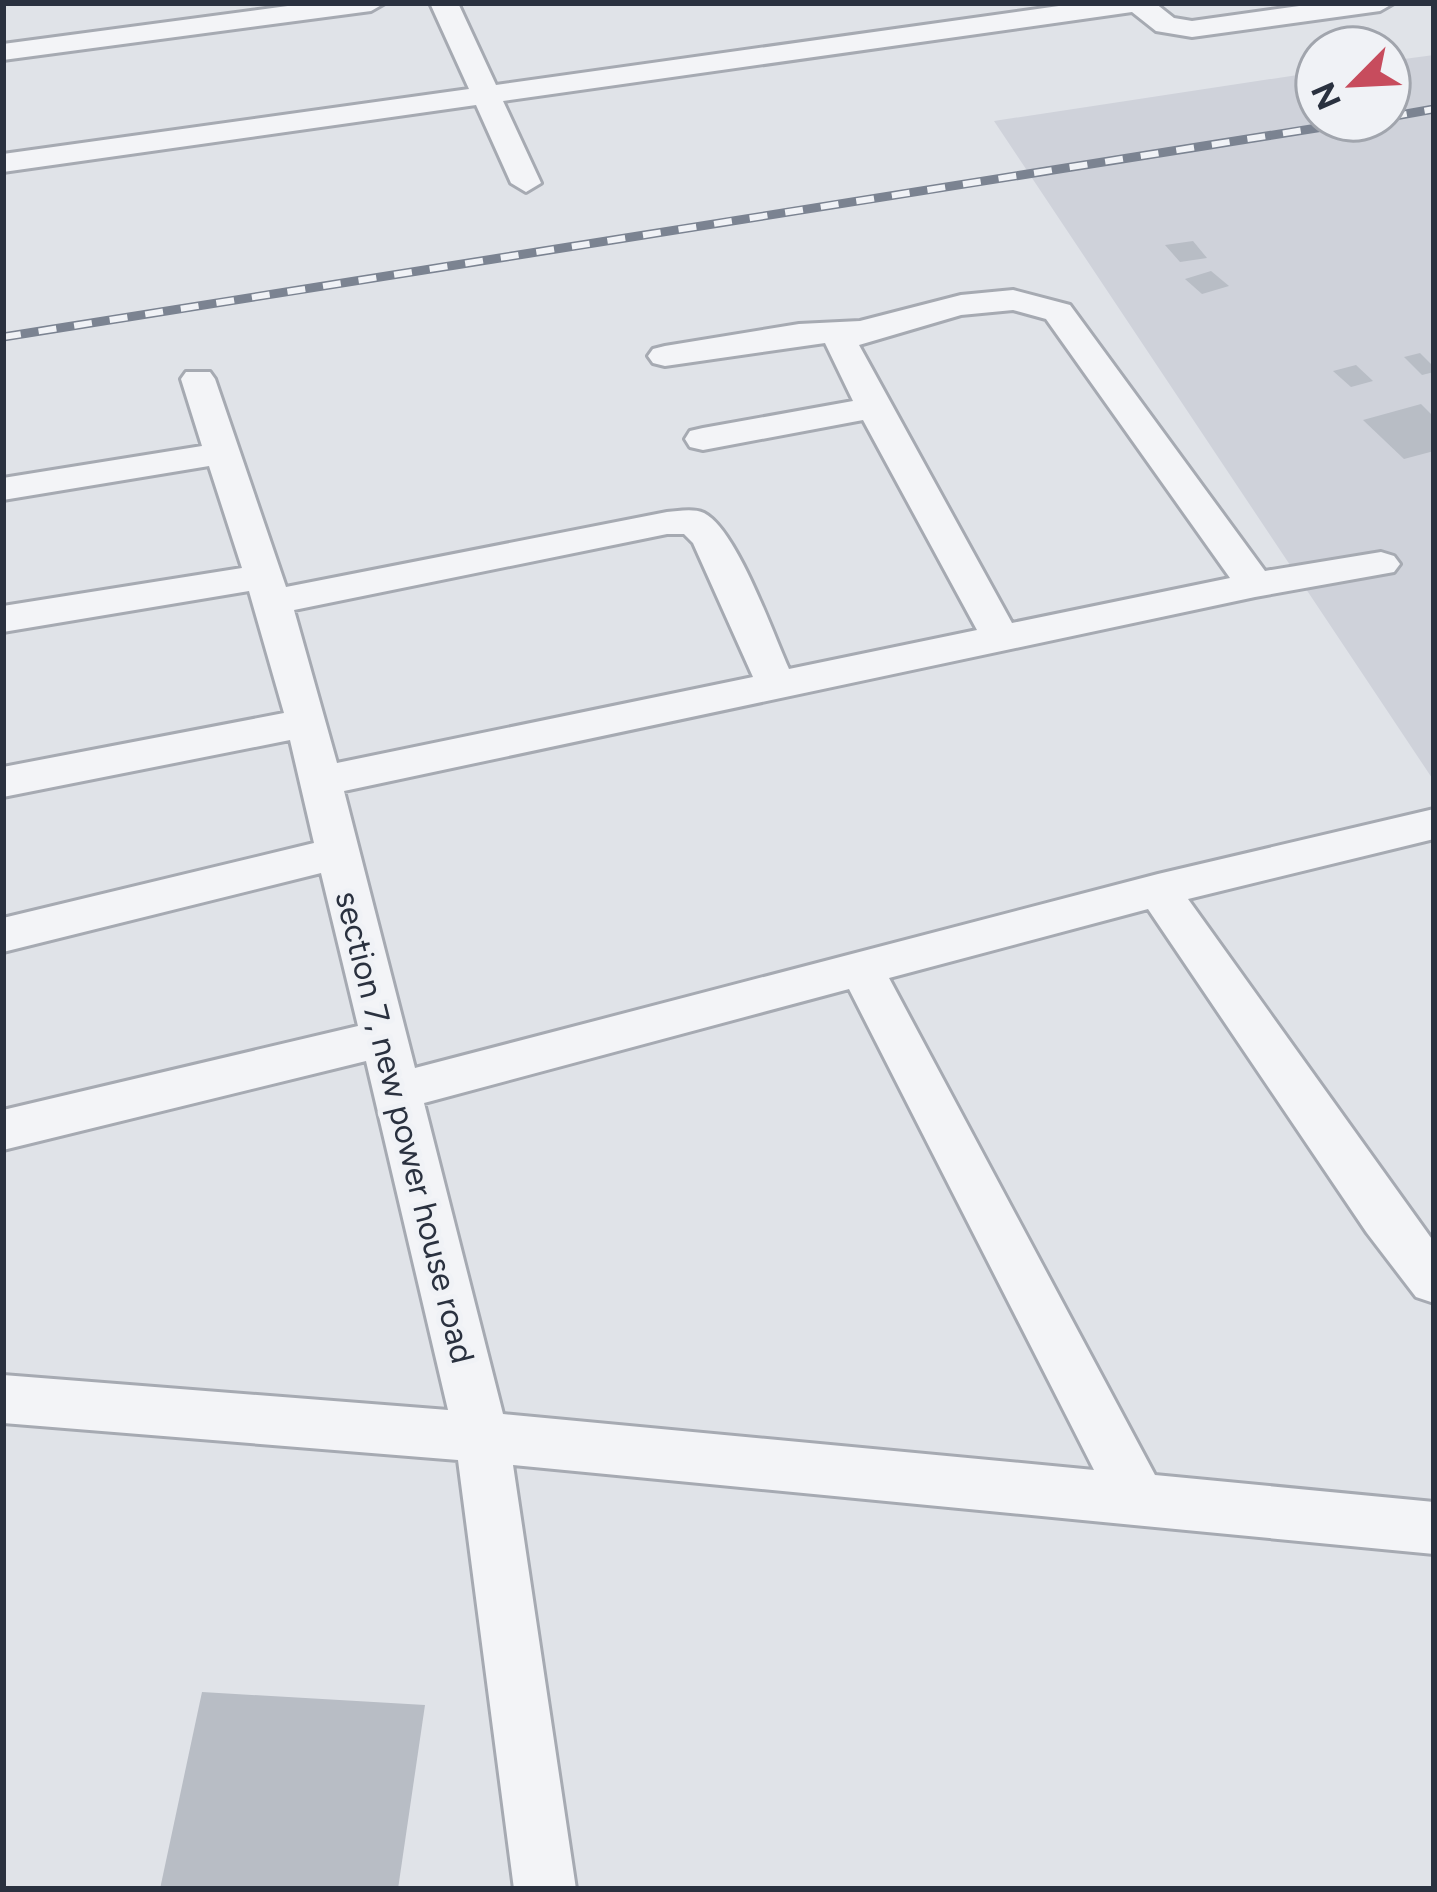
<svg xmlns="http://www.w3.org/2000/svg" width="1437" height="1892" font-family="Figtree,sans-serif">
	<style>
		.built { fill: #cfd2da }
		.building { fill: #b8bdc5 }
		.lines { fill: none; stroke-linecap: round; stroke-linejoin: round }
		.street-casing { stroke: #a6aab2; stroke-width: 6 }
		.street { fill: #f3f4f7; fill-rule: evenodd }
		.rail-casing { stroke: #7b8391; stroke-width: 9 }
		.rail { stroke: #f0f2f6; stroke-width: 6; stroke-dasharray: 18; stroke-linecap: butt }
		.labels { text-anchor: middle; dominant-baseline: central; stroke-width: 10; stroke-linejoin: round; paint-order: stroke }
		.street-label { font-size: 33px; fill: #2a313f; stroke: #f0f2f6 }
	</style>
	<rect width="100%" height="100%" fill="#e0e3e8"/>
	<path class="built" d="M1434 55V781L994 121 1317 72V120H1389V61Z"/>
	<g class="building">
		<path d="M1193 241 1207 258 1180 262 1165 245Z"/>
		<path d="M1211 271 1229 286 1202 294 1185 279Z"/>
		<path d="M1420 353 1434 367V372L1422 375 1404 357Z"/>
		<path d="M1356 365 1373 381 1351 387 1333 371Z"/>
		<path d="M1421 404 1434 417V451L1404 459 1363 420Z"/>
		<path d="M202 1692 425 1705 398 1889H160Z"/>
	</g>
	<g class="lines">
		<g class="street-casing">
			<g id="street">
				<path d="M310 3H385L371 11 3 60V44Z"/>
				<path d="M430 3H458L496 85 1080 3H1155L1174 18 1192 21 1321 3H1394L1380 11 1192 37 1156 31 1132 12 503 101 541 183 526 192 511 183 476 105 3 172V154L469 89Z"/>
				<path d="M1013 290 1070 305 1265 571 1381 552 1394 556 1400 564 1394 572 1255 597 344 791 415 1068 1158 874 1434 809V839L1188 899 1434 1242V1303L1416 1297 1367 1233 1148 909 889 978 1155 1475 1434 1502V1554L513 1465 576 1889H514L458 1460 3 1423V1375L448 1410 366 1061 3 1150V1110L358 1026 321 873 3 952V918L314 843 290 740 3 797V767L284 713 249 591 3 632V606L242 568 209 466 3 500V478L202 446 181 379 186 372H210L215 379 286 587 667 512C678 511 694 508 704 513 737 530 773 634 789 669L977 630 863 420 703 450 690 447 685 439 690 431 703 428 853 401 825 343 665 366 653 363 648 356 653 349 665 346 799 324 860 321 961 295ZM1013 310 1046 319 1230 578 1012 623 859 345 961 315ZM667 534H684L693 543 753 677 337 763 294 610ZM849 989 1094 1470 503 1414 424 1103Z"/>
			</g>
		</g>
		<use href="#street" class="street"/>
		<g class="rail-casing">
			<g id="rail">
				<path d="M1389 117 1434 109"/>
				<path d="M3 337 1367 120"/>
			</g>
		</g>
		<use href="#rail" class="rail"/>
	</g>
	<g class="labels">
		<g class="street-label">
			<text transform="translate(405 1127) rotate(76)">section 7, new power house road</text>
		</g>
	</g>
	<rect width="1437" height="1892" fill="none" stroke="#2a313f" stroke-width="12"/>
	<g transform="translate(1353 84) rotate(246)"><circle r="57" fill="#f0f2f6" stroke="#a1a5ad" stroke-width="3"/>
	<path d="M0-9L21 45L0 30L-21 45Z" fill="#c74c5d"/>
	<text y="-18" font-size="33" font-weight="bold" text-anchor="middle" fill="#2a313f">N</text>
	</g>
</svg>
